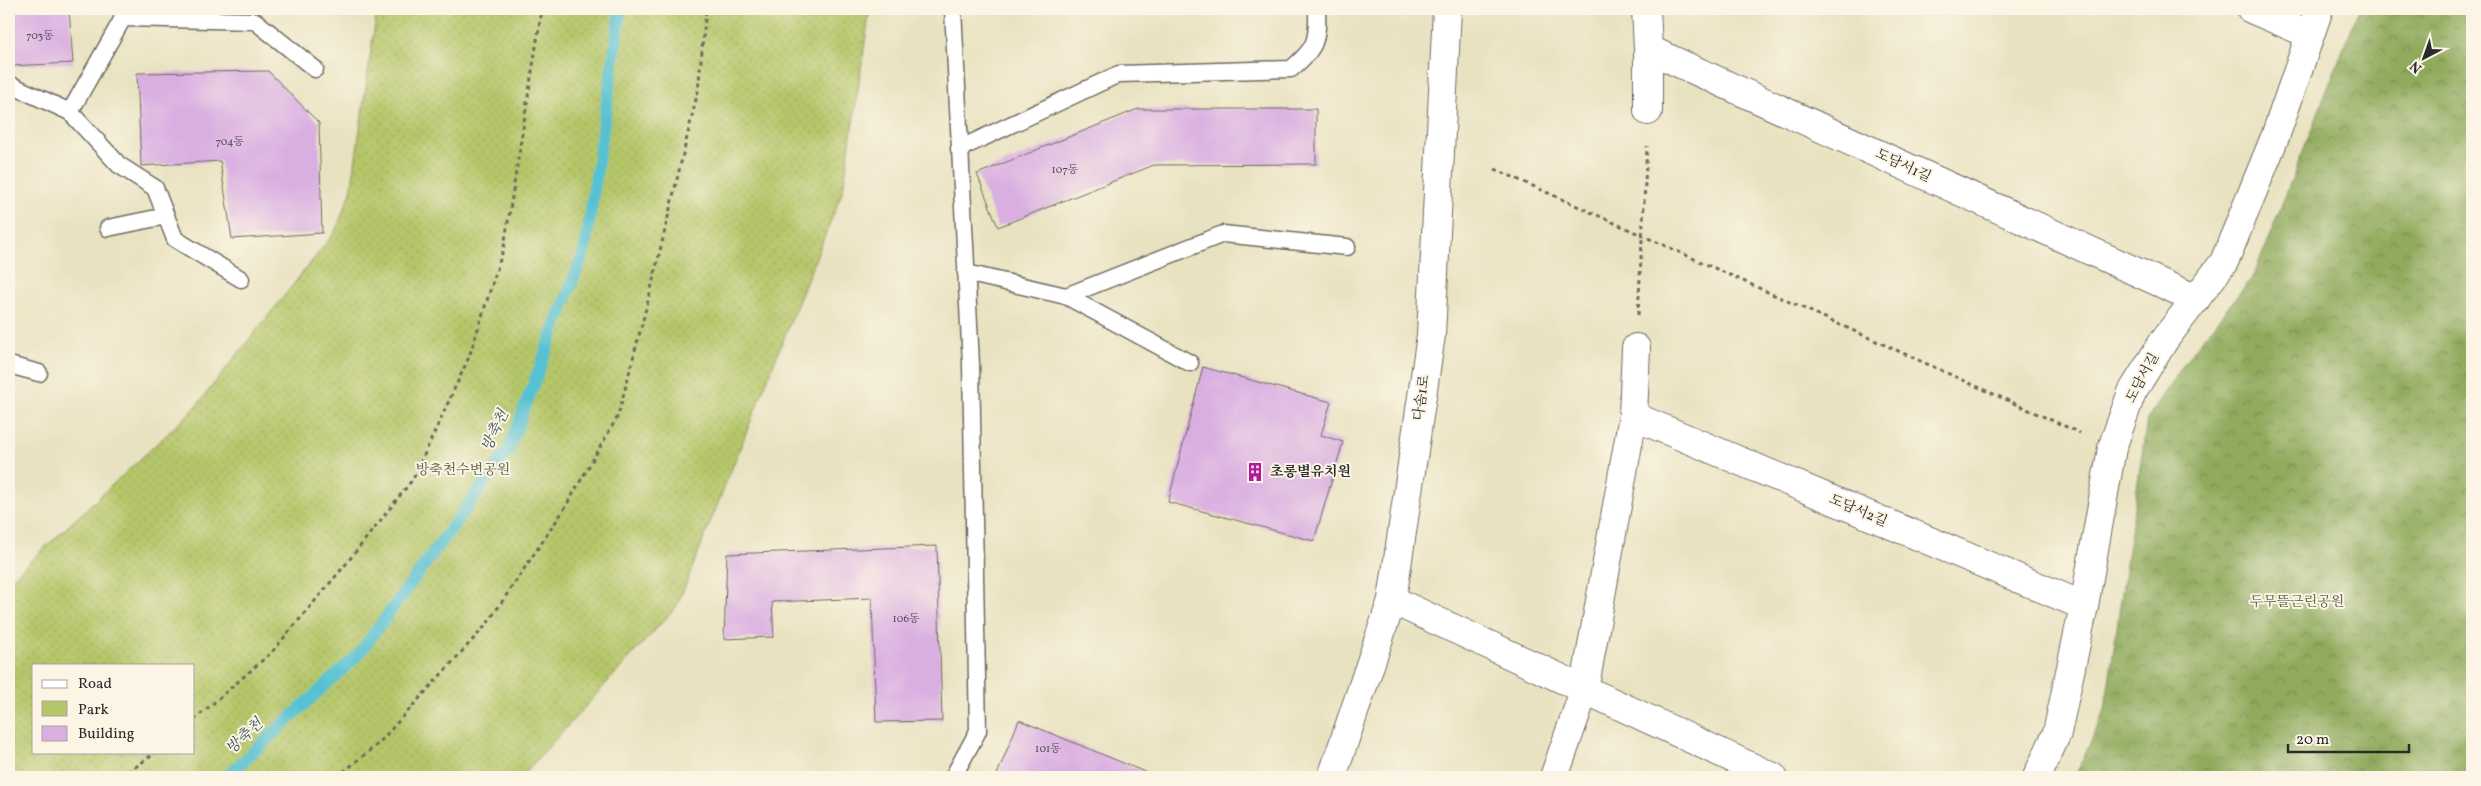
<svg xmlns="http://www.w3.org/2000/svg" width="2481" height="786" font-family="Vollkorn,'Noto Serif KR',serif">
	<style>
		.green { fill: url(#green-dots); stroke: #70784a; fill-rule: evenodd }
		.forest { fill: url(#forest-crowns); stroke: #5e6b44 }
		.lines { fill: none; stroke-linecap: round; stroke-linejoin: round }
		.stream { stroke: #57c1d2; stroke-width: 12 }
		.building { fill: #d9aee1 }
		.service-casing { stroke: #6e6b60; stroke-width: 19 }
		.minor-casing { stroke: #6e6b60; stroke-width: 30 }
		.tertiary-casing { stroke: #6e6b60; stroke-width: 30 }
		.path { stroke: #6e6b60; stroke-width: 3; stroke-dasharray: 4 4; stroke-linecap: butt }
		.service { stroke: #fff; stroke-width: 16 }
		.minor { stroke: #fff; stroke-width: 28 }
		.tertiary { stroke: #fff; stroke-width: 28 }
		.labels { text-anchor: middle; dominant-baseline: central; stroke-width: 4; stroke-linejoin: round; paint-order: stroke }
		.number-label { font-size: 11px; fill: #564c58 }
		.street-label { font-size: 14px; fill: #2b2b2b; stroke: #fcf5e5 }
		.park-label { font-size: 14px; fill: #545a3e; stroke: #fcf5e5 }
		.poi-label { font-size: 14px; font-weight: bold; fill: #2b2b2b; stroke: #fcf5e5; text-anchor: start }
		.water-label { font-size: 15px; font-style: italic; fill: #38585d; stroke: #fcf5e5 }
	</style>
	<defs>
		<pattern id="green-dots" width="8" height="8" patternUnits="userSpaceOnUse" patternTransform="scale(1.25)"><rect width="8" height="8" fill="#b5c669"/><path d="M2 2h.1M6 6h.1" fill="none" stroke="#9caa5b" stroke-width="1.8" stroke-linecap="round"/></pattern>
		<pattern id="forest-crowns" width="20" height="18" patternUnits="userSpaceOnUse" patternTransform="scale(1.25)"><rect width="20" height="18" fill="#90ab5d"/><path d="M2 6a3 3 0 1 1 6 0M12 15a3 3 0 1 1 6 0" fill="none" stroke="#768b4d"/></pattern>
	</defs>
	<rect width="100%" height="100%" fill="#fcf5e5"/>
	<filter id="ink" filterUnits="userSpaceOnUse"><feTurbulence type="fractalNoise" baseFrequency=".02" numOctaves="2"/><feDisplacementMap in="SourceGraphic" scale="10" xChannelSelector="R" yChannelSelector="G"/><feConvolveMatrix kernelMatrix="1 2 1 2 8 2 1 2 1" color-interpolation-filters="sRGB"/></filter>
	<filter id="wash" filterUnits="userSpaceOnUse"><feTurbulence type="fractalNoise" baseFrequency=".0096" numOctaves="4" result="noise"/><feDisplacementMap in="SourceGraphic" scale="20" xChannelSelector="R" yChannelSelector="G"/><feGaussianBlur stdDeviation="1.12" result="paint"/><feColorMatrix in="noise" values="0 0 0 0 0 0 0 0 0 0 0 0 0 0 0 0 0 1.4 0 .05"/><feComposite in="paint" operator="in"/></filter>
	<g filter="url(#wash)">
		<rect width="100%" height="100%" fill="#e9e2c1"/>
		<path class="green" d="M377 9H870L843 190 677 606 521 777H9V581L194 409 335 232 351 192ZM34 665H194V752H34Z"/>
		<path class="forest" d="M2359 9H2472V777H2075L2105 710 2147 419 2192 352 2254 275Z"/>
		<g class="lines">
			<path class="stream" d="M226 777 359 654 508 451 585 249 621 9"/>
		</g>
		<g id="blocks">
			<g class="building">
				<path d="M9 9H69L73 63 9 66Z"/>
				<path d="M1556 9H1576L1575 12 1556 10Z"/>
				<path d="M268 71 319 123 322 233 232 239 220 161 141 166 137 73Z"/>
				<path d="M1138 109H1316V164L1154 165 998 227 977 174Z"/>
				<path d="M1203 367 1331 402 1321 435 1343 442 1314 541 1168 502Z"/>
				<path d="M937 546 942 721 876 722 872 598 772 602 774 637 724 639 727 554Z"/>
				<path d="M1019 720 1157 777H996Z"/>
			</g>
		</g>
	</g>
	<g filter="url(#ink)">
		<use href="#blocks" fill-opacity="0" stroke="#6e6b60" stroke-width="1"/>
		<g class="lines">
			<g class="service-casing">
				<g id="service">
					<path d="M123 18 255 21 315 69"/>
					<path d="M9 84 70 112 119 165 155 188 175 239 241 279"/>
					<path d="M70 112 123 18 121 9"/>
					<path d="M959 149 1119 74 1291 69C1316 48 1318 41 1317 9"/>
					<path d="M108 228 166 216"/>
					<path d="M966 273 1066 296 1190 363"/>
					<path d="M1066 296 1223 234 1347 247"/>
					<path d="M9 365 39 373"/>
					<path d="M953 777 978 731 971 364 953 9"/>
				</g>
			</g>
			<g class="minor-casing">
				<g id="minor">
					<path d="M1646 9 1648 49 2196 299"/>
					<path d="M2251 9 2309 34"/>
					<path d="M1648 49V111"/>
					<path d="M1633 416 2084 606"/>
					<path d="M1392 600 1773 777"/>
					<path d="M1554 777 1584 691 1633 416 1636 348"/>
					<path d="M2037 777 2057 733 2084 606 2112 448 2132 392 2165 339 2224 262 2275 137 2319 9"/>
				</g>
			</g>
			<g class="tertiary-casing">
				<path id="tertiary" d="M1332 777 1392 600 1431 335 1447 9"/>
			</g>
			<g class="path">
				<path d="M1495 169 2080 433"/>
				<path d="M1638 315 1647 146"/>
				<path d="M194 720 272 652 346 564 413 479 469 357 504 247 542 9"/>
				<path d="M122 777 156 752"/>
				<path d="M337 777 378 744 487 624 563 511 618 416 649 297 698 91 706 9"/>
			</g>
			<use href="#service" class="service"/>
			<use href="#minor" class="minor"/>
			<use href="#tertiary" class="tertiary"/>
		</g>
	</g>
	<defs>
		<g id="building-bare" transform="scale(1.5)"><path d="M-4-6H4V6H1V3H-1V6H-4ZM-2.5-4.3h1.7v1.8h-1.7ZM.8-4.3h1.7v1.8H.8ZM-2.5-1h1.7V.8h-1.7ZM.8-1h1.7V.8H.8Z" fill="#b5179e" stroke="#fcf5e5" stroke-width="2.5" paint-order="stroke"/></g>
	</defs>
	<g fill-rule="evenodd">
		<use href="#building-bare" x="1255" y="472"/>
	</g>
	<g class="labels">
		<g class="number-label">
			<text x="40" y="36">703동</text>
			<text x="230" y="142">704동</text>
			<text x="1065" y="170">107동</text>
			<text x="906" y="619">106동</text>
			<text x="1048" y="749">101동</text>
		</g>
		<g class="street-label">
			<text transform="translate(1903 166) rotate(25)">도담서1길</text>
			<text transform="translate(2143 378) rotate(-62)">도담서길</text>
			<text transform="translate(1422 398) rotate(-82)">다솜1로</text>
			<text transform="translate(1858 511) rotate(23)">도담서2길</text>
		</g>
		<g class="park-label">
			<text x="463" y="470">방축천수변공원</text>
			<text x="2297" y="602">두무뜰근린공원</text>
		</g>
		<g class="poi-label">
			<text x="1270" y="472">초롱별유치원</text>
		</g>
		<g class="water-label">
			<text transform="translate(496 431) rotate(-65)">방축천</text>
			<text transform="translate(245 737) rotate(-43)">방축천</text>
		</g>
	</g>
	<rect width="2481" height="786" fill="none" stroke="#fcf5e5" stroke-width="30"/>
	<rect x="32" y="664" width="162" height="90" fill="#fcf5e5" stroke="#a8a49b"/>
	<rect x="42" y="680" width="25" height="8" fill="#ffffff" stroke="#a8a49b"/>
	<text x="78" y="688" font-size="15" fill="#2b2b2b">Road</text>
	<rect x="42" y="701" width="25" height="15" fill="#b5c669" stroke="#a8a49b"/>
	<text x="78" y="714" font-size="15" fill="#2b2b2b">Park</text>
	<rect x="42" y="726" width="25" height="15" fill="#d9aee1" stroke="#a8a49b"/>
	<text x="78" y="738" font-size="15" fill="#2b2b2b">Building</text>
	<g transform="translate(2424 58) rotate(221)" stroke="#fcf5e5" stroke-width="4" paint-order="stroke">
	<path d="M0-4L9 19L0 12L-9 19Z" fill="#2b2b2b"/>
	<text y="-8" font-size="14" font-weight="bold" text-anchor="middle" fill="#2b2b2b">N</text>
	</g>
	<path d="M2288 744v8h121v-8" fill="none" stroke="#2b2b2b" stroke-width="2.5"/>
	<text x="2296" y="744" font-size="15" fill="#2b2b2b" stroke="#fcf5e5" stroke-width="4" paint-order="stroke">20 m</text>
</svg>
